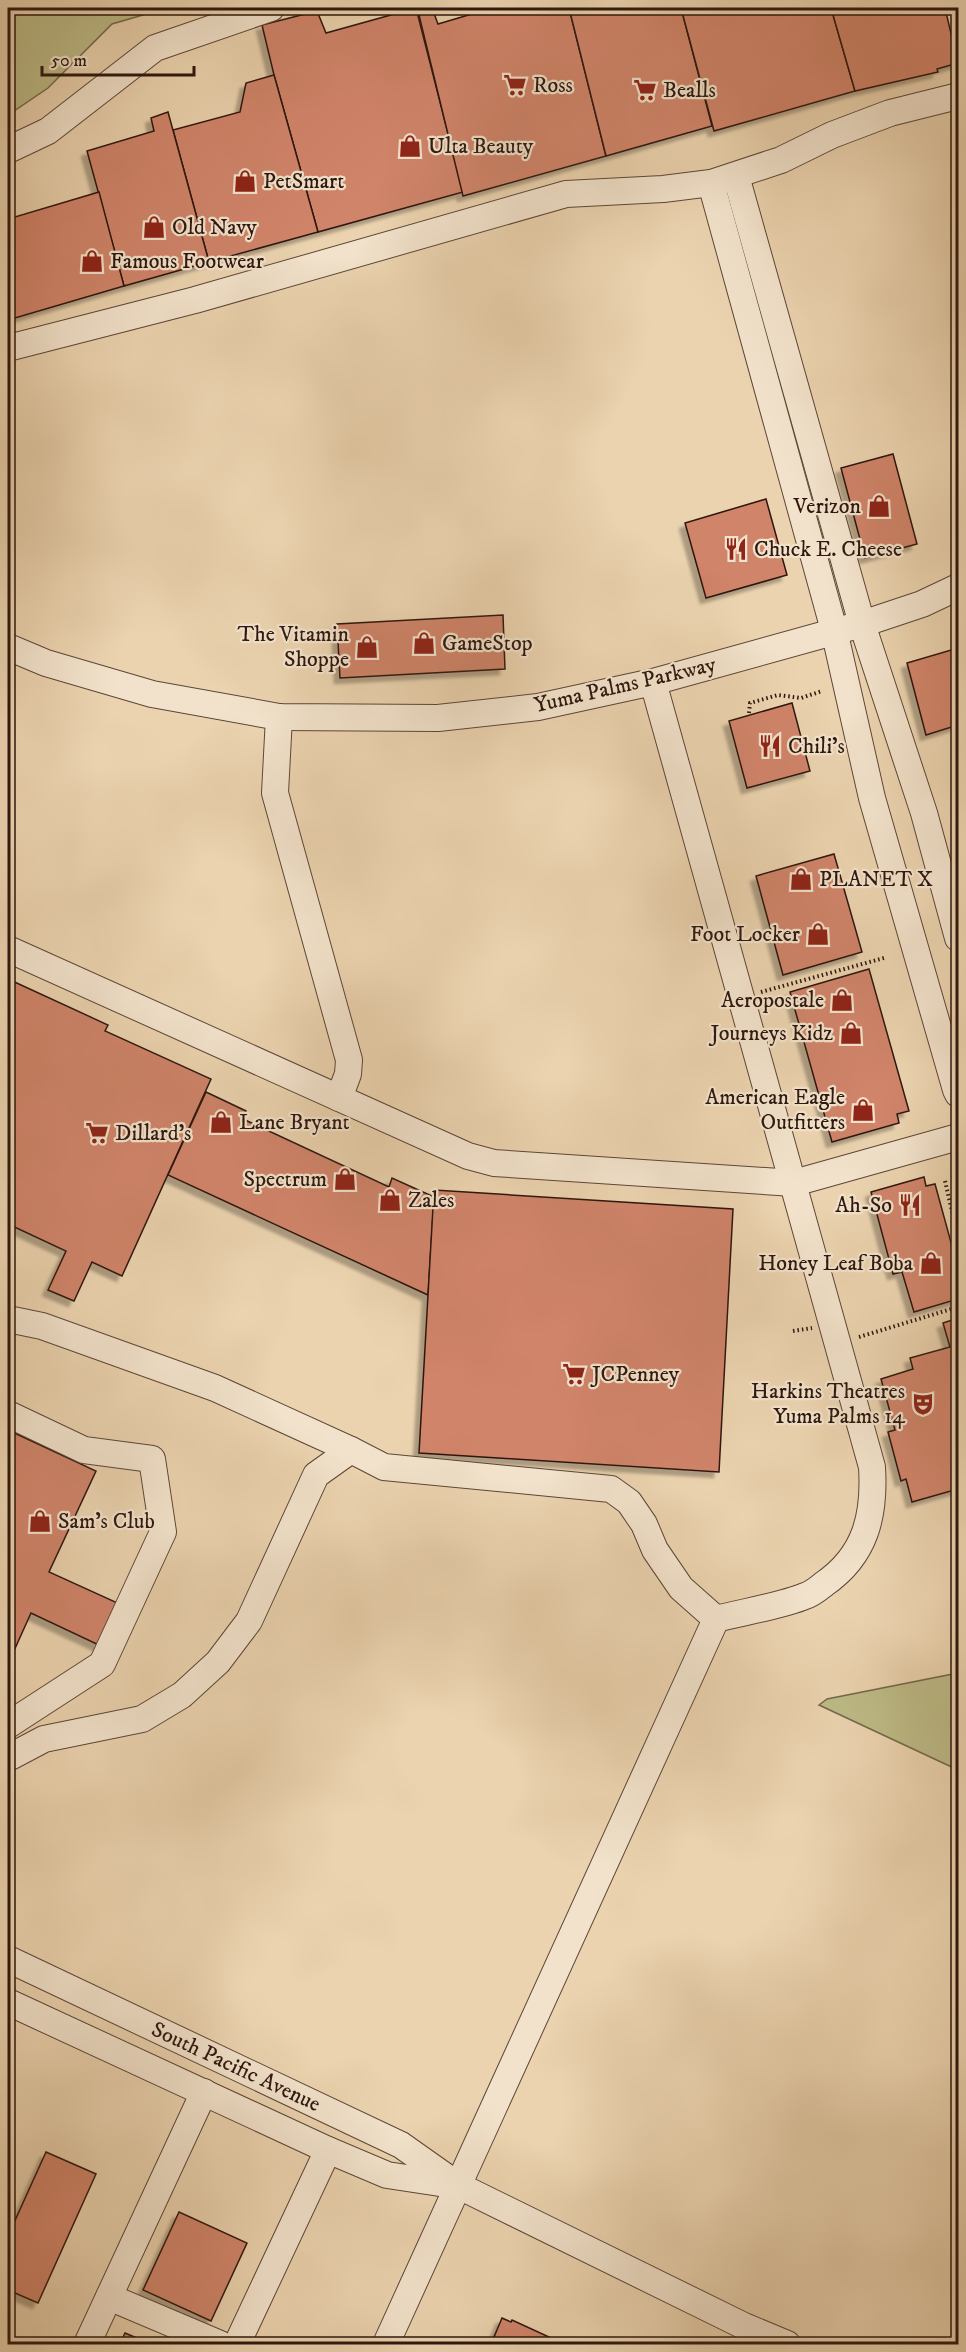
<svg xmlns="http://www.w3.org/2000/svg" width="966" height="2352" font-family="'IM FELL DW Pica',serif">
	<style>
		.green { fill: #bdbb87; stroke: #75694b; stroke-width: 1.5 }
		.building { fill: #d0846b; stroke: #2d170f; stroke-width: 1.5; filter: url(#shadow) }
		.lines { fill: none; stroke-linecap: round; stroke-linejoin: round }
		.minor-casing { stroke: #5c4637; stroke-width: 28 }
		.path { stroke: #2d170f; stroke-width: 4; stroke-dasharray: 1.5 3; stroke-linecap: butt }
		.minor { stroke: #f2e2cb; stroke-width: 26 }
		.labels { text-anchor: middle; dominant-baseline: central; stroke-width: 4.5; stroke-linejoin: round; paint-order: stroke }
		.poi-label { font-size: 22px; fill: #2d170f; stroke: #f2e2cb; text-anchor: start }
		.street-label { font-size: 22px; fill: #2d170f; stroke: #f2e2cb }
	</style>
	<defs>
		<filter id="shadow"><feDropShadow dx="-5.5" dy="5.5" stdDeviation="1.5" flood-color="#0004"/></filter>
	</defs>
	<rect width="100%" height="100%" fill="#ebd3af"/>
	<filter id="stains"><feTurbulence type="fractalNoise" baseFrequency=".00333" numOctaves="4"/><feColorMatrix values="0 0 0 0 .2 0 0 0 0 .09 0 0 0 0 .02 0 0 0 .5 -.17"/></filter>
	<radialGradient id="worn" r=".72"><stop offset=".6" stop-color="#630" stop-opacity="0"/><stop offset="1" stop-color="#630" stop-opacity=".3"/></radialGradient>
	<g class="green">
		<path d="M12 8H167L112 24 48 88 8 115V12Z"/>
		<path d="M958 1673V1770L819 1705 827 1699Z"/>
	</g>
	<g class="building">
		<path d="M416 8 463 192 318 232 274 75 262 25 317 11 326 33Z"/>
		<path d="M432 8 438 24 492 8H569L606 156 463 196 419 15Z"/>
		<path d="M569 8H681L712 126 606 156Z"/>
		<path d="M681 8H831L855 91 714 131Z"/>
		<path d="M831 8H945L958 63 937 69 938 72 855 91Z"/>
		<path d="M274 75 318 232 209 262 173 130 240 112 246 83Z"/>
		<path d="M168 112 209 262 124 286 87 151 154 131 151 118Z"/>
		<path d="M99 192 124 286 8 320V219Z"/>
		<path d="M893 454 917 544 865 558 841 468Z"/>
		<path d="M766 499 787 575 706 598 685 523Z"/>
		<path d="M503 615 505 669 340 678 337 624Z"/>
		<path d="M958 648V725L926 735 907 663Z"/>
		<path d="M792 703 810 771 747 788 729 721Z"/>
		<path d="M834 854 862 952 783 975 756 876Z"/>
		<path d="M869 969 909 1111 897 1114 899 1123 832 1142 790 992Z"/>
		<path d="M8 979 108 1025 105 1031 211 1079 122 1276 92 1262 74 1301 48 1290 66 1251 8 1224Z"/>
		<path d="M206 1092 246 1111 243 1119 389 1187 392 1178 434 1197 428 1295 168 1175Z"/>
		<path d="M924 1177 926 1186 935 1184 958 1268V1299L914 1312 902 1272 893 1274 871 1192Z"/>
		<path d="M434 1190 733 1209 719 1472 419 1453Z"/>
		<path d="M958 1318V1489L912 1502 906 1479 901 1481 888 1432 895 1430 881 1379 913 1369 910 1358 950 1347 943 1323Z"/>
		<path d="M8 1430 96 1471 49 1572 122 1605 103 1647 31 1613 8 1664Z"/>
		<path d="M46 2152 96 2174 38 2303 8 2290V2236Z"/>
		<path d="M179 2212 247 2243 211 2321 143 2290Z"/>
		<path d="M502 2318 511 2322 512 2320 562 2343 498 2344 500 2340 494 2337Z"/>
		<path d="M125 2333 151 2344H120Z"/>
	</g>
	<g class="lines">
		<g class="minor-casing">
			<g id="minor">
				<path d="M8 150 48 131 155 48 271 8"/>
				<path d="M736 176 862 624 924 813 958 938"/>
				<path d="M711 183 834 630 872 798 956 1090 958 1094"/>
				<path d="M8 348 195 300 566 194 663 189 711 183 781 160 832 135 890 113 958 96"/>
				<path d="M8 647 46 663 152 694 279 717 438 718 538 707 653 682 862 624 922 604 958 587"/>
				<path d="M653 682 872 1467C875 1515 866 1555 824 1584 819 1588 812 1594 805 1596 781 1606 743 1612 716 1619"/>
				<path d="M279 717 275 793 349 1060 348 1074 339 1098"/>
				<path d="M8 949 468 1156 494 1163 794 1183 958 1137"/>
				<path d="M8 1319 42 1326 215 1388 351 1450"/>
				<path d="M8 1414 84 1450 152 1459 163 1532 102 1664 8 1725"/>
				<path d="M8 1758 44 1739 142 1719 182 1695 218 1662 249 1621 316 1475 351 1450 384 1467 611 1489 629 1502 644 1524 655 1550 681 1588 716 1619 386 2344"/>
				<path d="M8 1959 401 2145 459 2186 744 2326 787 2344"/>
				<path d="M8 2002 328 2150 387 2175 453 2185"/>
				<path d="M109 2297 220 2344"/>
				<path d="M87 2344 204 2092"/>
				<path d="M237 2344 328 2150"/>
			</g>
		</g>
		<g class="path">
			<path d="M749 713 750 703 778 695 801 698 822 691"/>
			<path d="M761 992 884 958"/>
			<path d="M945 1181 958 1237"/>
			<path d="M793 1331 812 1328"/>
			<path d="M859 1337 958 1307"/>
		</g>
		<use href="#minor" class="minor"/>
	</g>
	<defs>
		<g id="supermarket-bare" transform="scale(1.8)"><path d="M-6-5.5h2.5l.6 2H6L4.5 2H-2.5L-4.4-4H-6ZM-1.5 3.2a1.3 1.3 0 1 0 .1 0ZM3 3.2a1.3 1.3 0 1 0 .1 0Z" fill="#8f2418" stroke="#f2e2cb" stroke-width="2.5" paint-order="stroke"/></g>
		<g id="shop-bare" transform="scale(1.8)"><path d="M-5-2.5h2.3a2.7 3.5 0 0 1 5.4 0H5L5.5 6h-11ZM-1.5-2.5h3a1.5 2.3 0 0 0-3 0Z" fill="#8f2418" stroke="#f2e2cb" stroke-width="2.5" paint-order="stroke"/></g>
		<g id="restaurant-bare" transform="scale(1.8)"><path d="M-5-6h1v4h1v-4h1v4h1v-4h1v5L-1.5 .5V6h-2V.5L-5-1ZM5-6V6H3V1.5H1.5Q1.5-4 5-6Z" fill="#8f2418" stroke="#f2e2cb" stroke-width="2.5" paint-order="stroke"/></g>
		<g id="theatre-bare" transform="scale(1.8)"><path d="M-5-5.5Q0-4 5-5.5V0Q5 5 0 6Q-5 5-5 0ZM-3.3-2.5H-1v1.5H-3.3ZM1-2.5H3.3v1.5H1ZM-2.8 1Q0 5.5 2.8 1Z" fill="#8f2418" stroke="#f2e2cb" stroke-width="2.5" paint-order="stroke"/></g>
	</defs>
	<g fill-rule="evenodd">
		<use href="#supermarket-bare" x="515" y="85"/>
		<use href="#supermarket-bare" x="645" y="90"/>
		<use href="#shop-bare" x="410" y="146"/>
		<use href="#shop-bare" x="245" y="181"/>
		<use href="#shop-bare" x="154" y="227"/>
		<use href="#shop-bare" x="92" y="261"/>
		<use href="#shop-bare" x="879" y="506"/>
		<use href="#restaurant-bare" x="736" y="549"/>
		<use href="#shop-bare" x="424" y="643"/>
		<use href="#shop-bare" x="367" y="647"/>
		<use href="#restaurant-bare" x="770" y="746"/>
		<use href="#shop-bare" x="801" y="879"/>
		<use href="#shop-bare" x="818" y="934"/>
		<use href="#shop-bare" x="842" y="1000"/>
		<use href="#shop-bare" x="851" y="1033"/>
		<use href="#shop-bare" x="863" y="1110"/>
		<use href="#shop-bare" x="221" y="1122"/>
		<use href="#supermarket-bare" x="97" y="1133"/>
		<use href="#shop-bare" x="345" y="1179"/>
		<use href="#shop-bare" x="390" y="1200"/>
		<use href="#restaurant-bare" x="910" y="1205"/>
		<use href="#shop-bare" x="931" y="1263"/>
		<use href="#supermarket-bare" x="574" y="1374"/>
		<use href="#theatre-bare" x="923" y="1404"/>
		<use href="#shop-bare" x="40" y="1521"/>
	</g>
	<g class="labels">
		<g class="poi-label">
			<text x="533" y="85">Ross</text>
			<text x="663" y="90">Bealls</text>
			<text x="428" y="146">Ulta Beauty</text>
			<text x="263" y="181">PetSmart</text>
			<text x="172" y="227">Old Navy</text>
			<text x="110" y="261">Famous Footwear</text>
			<text x="861" y="506" text-anchor="end">Verizon</text>
			<text x="754" y="549">Chuck E. Cheese</text>
			<text x="349" y="634" text-anchor="end">The Vitamin<tspan x="349" dy="25">Shoppe</tspan></text>
			<text x="442" y="643">GameStop</text>
			<text x="788" y="746">Chili's</text>
			<text x="819" y="879">PLANET X</text>
			<text x="800" y="934" text-anchor="end">Foot Locker</text>
			<text x="824" y="1000" text-anchor="end">Aeropostale</text>
			<text x="833" y="1033" text-anchor="end">Journeys Kidz</text>
			<text x="845" y="1097" text-anchor="end">American Eagle<tspan x="845" dy="25">Outfitters</tspan></text>
			<text x="239" y="1122">Lane Bryant</text>
			<text x="115" y="1133">Dillard's</text>
			<text x="327" y="1179" text-anchor="end">Spectrum</text>
			<text x="408" y="1200">Zales</text>
			<text x="892" y="1205" text-anchor="end">Ah-So</text>
			<text x="913" y="1263" text-anchor="end">Honey Leaf Boba</text>
			<text x="592" y="1374">JCPenney</text>
			<text x="905" y="1391" text-anchor="end">Harkins Theatres<tspan x="905" dy="25">Yuma Palms 14</tspan></text>
			<text x="58" y="1521">Sam's Club</text>
		</g>
		<g class="street-label">
			<text transform="translate(625 685) rotate(-13)">Yuma Palms Parkway</text>
			<text transform="translate(236 2067) rotate(25)">South Pacific Avenue</text>
		</g>
	</g>
	<rect width="966" height="2352" fill="none" stroke="#ebd3af" stroke-width="30"/>
	<rect x="9" y="9" width="948" height="2334" fill="none" stroke="#2d170f" stroke-width="3"/>
	<rect x="15" y="15" width="936" height="2322" fill="none" stroke="#2d170f" stroke-width="1.5"/>
	<path d="M42 66v9h152v-9" fill="none" stroke="#2d170f" stroke-width="3"/>
	<text x="51" y="66" font-size="18" fill="#2d170f" stroke="#f2e2cb" stroke-width="4.5" paint-order="stroke">50 m</text>
	<rect width="100%" height="100%" filter="url(#stains)"/>
	<rect width="100%" height="100%" fill="url(#worn)"/>
</svg>
